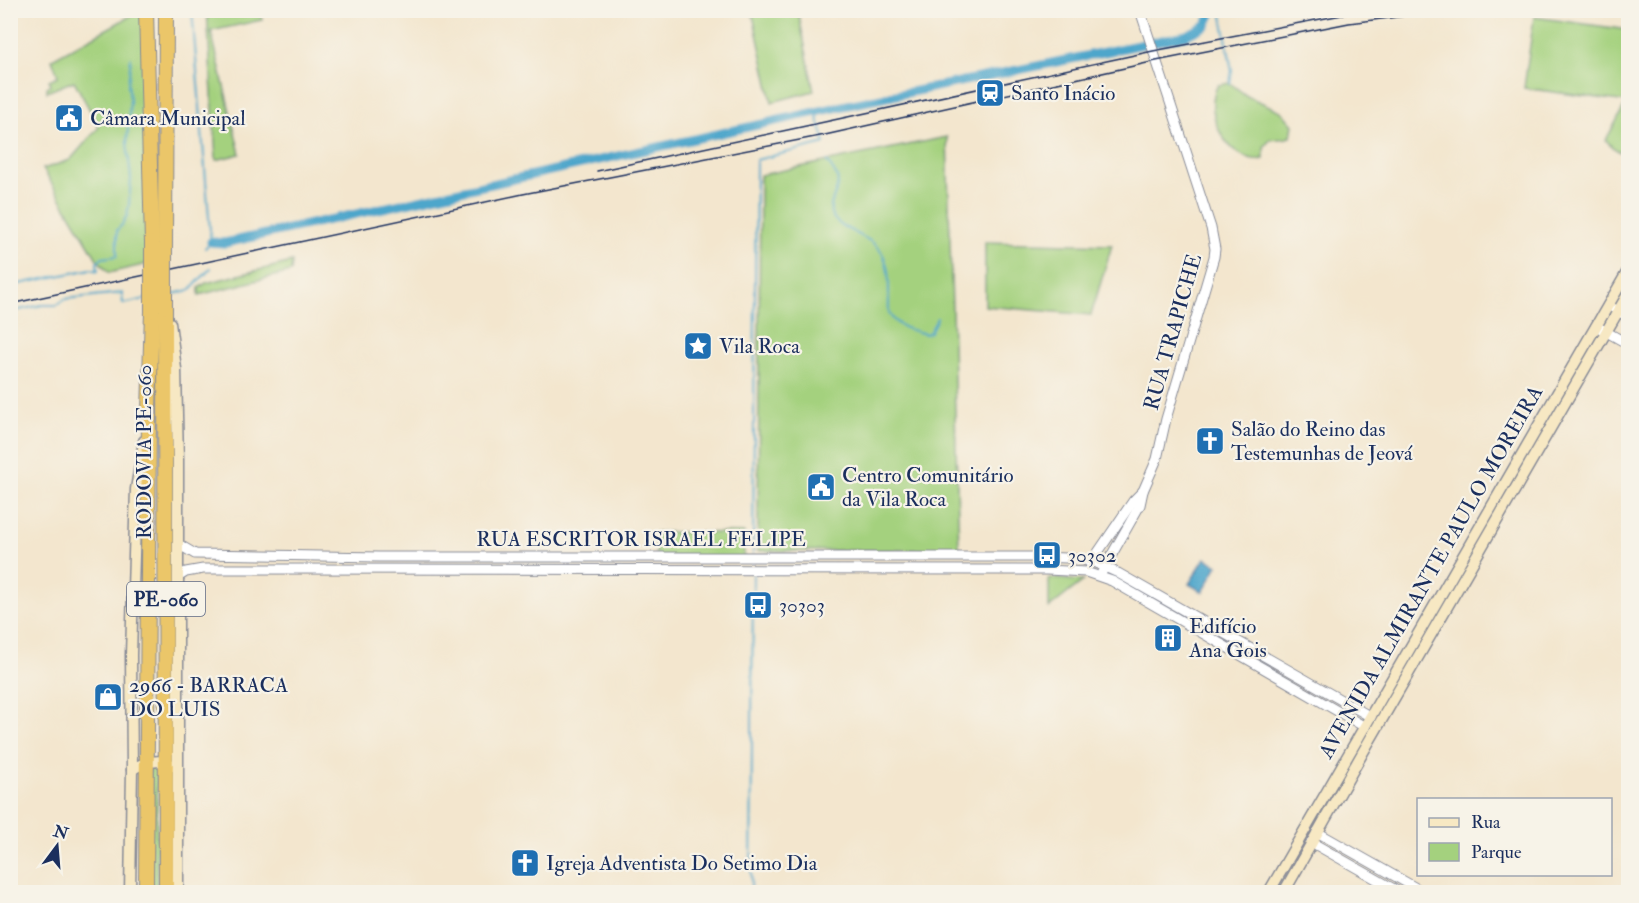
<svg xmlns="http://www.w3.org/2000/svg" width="1639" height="903" font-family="'IM FELL Double Pica',serif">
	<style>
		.green { fill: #a4d17e; stroke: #60806e; stroke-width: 1.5 }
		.water { fill: #4da6cb; stroke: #346a94; stroke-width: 1.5 }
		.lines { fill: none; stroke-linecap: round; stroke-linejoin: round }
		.stream { stroke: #4da6cb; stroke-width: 2 }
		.canal { stroke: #4da6cb; stroke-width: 9 }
		.tertiary-casing { stroke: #878a96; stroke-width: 11 }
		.secondary-casing { stroke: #878a96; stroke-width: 13 }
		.trunk-casing { stroke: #878a96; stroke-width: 16 }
		.tertiary { stroke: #fff; stroke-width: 9 }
		.secondary { stroke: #f7e8c3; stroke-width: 10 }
		.trunk { stroke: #ebc669; stroke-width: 14 }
		.tram { stroke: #1b2f5e; stroke-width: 1.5 }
		.trunk-bridge-casing { stroke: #878a96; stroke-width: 16; stroke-linecap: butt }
		.trunk-bridge { stroke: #ebc669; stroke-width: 14 }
		.labels { text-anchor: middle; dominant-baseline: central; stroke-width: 4.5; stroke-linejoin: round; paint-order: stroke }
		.shield { fill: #f7f3e8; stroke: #5d6a87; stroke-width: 1.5 }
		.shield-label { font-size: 20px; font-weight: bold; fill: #1b2f5e }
		.poi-label { font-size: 21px; fill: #1b2f5e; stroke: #f7f3e8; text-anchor: start }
		.street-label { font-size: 21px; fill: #1b2f5e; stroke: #f7f3e8 }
	</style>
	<rect width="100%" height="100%" fill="#f7f3e8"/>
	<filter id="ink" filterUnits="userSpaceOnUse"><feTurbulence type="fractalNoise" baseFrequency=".0167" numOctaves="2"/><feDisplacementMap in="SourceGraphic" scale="12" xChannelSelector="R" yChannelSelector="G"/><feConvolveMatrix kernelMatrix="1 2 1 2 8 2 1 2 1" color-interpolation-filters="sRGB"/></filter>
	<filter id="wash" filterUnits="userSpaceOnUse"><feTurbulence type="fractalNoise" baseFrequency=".008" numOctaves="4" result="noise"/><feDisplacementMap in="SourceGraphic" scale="24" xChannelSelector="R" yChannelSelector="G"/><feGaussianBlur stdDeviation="1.35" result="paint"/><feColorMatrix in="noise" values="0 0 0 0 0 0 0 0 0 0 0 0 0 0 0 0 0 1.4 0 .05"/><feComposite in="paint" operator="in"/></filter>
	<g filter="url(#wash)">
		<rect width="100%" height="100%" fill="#f3e6ce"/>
		<g class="green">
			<path d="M136 11H150L152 263 109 273 97 259 43 169 70 160 99 127 74 81 47 92V87L51 84 49 80 58 76 52 59 136 13Z"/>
			<path d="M207 11H260L262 20 211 31 240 154 216 160Z"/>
			<path d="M752 11H798L814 91 772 102Z"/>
			<path d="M1534 17 1628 30 1627 102 1524 88Z"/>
			<path d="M1230 83 1247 96 1281 111 1293 125 1291 136 1287 138 1270 140 1264 147V159C1229 165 1201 113 1218 85Z"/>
			<path d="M1628 100V157L1612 147 1606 140Z"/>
			<path d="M947 137 959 550 758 551 760 175Z"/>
			<path d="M985 242 1112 245 1091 315 985 306Z"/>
			<path d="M292 262 291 272 199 295V288L206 283Z"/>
			<path d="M656 532 744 533V559L656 558Z"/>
			<path d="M1049 578 1083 581 1049 608Z"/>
			<path d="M157 768V892H149V769Z"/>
		</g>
		<path class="water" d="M1205 558 1218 565 1203 592 1189 584Z"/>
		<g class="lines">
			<g class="stream">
				<path d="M192 10 211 242 205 248"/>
				<path d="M1221 10 1232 71 1230 83"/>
				<path d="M827 161C830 166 835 172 837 177 841 190 828 201 831 213 837 231 870 233 882 253 892 270 888 294 889 313 897 328 911 330 926 334L930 332 937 318"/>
				<path d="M10 286 91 269 98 271 97 263 102 258 117 256V230L122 225 127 215 129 205 131 178 127 143 130 100 128 84 131 58"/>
				<path d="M169 295 190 290 211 268"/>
				<path d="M10 312 42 305H57L65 299 122 293 123 304 146 299"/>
				<path d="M1626 332 1628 333"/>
				<path d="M753 555 756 160 825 143 816 112"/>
				<path d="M751 892 753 573"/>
			</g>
			<path class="canal" d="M211 242 225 243 843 106 1187 35 1206 25 1213 10"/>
		</g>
	</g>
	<g filter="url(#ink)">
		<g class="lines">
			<g class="tertiary-casing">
				<g id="tertiary">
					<path d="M1608 305 1628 317"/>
					<path d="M1596 326 1628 344"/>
					<path d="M178 544 195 554 379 557H1036L1067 558 1091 561 1118 573 1371 717"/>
					<path d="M1090 564 1133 501 1143 491"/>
					<path d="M1102 572 1140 505 1143 491 1157 459 1166 419 1214 257 1215 249 1211 228 1140 10"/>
					<path d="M178 577 186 572 203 569 1047 570 1086 572 1112 581 1365 727"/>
					<path d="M1317 832 1423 892"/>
					<path d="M1311 842 1399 892"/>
				</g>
			</g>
			<g class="secondary-casing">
				<g id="secondary">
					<path d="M170 323 176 369 178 460V892"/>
					<path d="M132 770C142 762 160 758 172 765"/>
					<path d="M130 892 132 770 131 655 136 489 144 441"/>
					<path d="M1269 892 1628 271"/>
					<path d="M1284 892 1367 745 1628 294"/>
				</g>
			</g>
			<g class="trunk-casing">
				<g id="trunk">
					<path d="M146 10 152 243"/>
					<path d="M165 247 166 10"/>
					<path d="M165 307 166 892"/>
					<path d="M146 892 149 411 152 311"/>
				</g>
			</g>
			<use href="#tertiary" class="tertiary"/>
			<use href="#secondary" class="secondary"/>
			<use href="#trunk" class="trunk"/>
			<g class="tram">
				<path d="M597 171 1153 51 1347 14 1378 10"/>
				<path d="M10 304 523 194 825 135 1156 61 1349 23 1454 10"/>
			</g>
			<g class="trunk-bridge-casing">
				<g id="trunk-bridge">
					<path d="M165 247V307"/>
					<path d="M152 311V243"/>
				</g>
			</g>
			<use href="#trunk-bridge" class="trunk-bridge"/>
		</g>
	</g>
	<defs>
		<g id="station-square" transform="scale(1.5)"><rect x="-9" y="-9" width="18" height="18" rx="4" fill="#1f6fb2" stroke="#f7f3e8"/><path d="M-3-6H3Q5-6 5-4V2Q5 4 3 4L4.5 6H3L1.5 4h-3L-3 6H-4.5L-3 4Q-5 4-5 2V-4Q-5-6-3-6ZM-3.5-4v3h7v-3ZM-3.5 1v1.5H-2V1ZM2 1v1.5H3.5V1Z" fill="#fff"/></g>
		<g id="civic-square" transform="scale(1.5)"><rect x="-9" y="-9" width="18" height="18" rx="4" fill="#1f6fb2" stroke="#f7f3e8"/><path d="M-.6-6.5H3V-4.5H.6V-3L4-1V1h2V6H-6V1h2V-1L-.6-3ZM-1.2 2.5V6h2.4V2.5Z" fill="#fff"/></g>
		<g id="sight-square" transform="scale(1.5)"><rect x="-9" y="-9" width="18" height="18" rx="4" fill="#1f6fb2" stroke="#f7f3e8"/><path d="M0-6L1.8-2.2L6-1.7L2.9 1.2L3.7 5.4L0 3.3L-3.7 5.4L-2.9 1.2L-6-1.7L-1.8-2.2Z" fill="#fff"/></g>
		<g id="church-square" transform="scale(1.5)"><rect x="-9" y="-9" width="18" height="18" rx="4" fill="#1f6fb2" stroke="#f7f3e8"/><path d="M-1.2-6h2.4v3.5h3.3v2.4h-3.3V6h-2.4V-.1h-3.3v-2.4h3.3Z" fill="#fff"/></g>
		<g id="bus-square" transform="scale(1.5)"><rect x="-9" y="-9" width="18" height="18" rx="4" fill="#1f6fb2" stroke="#f7f3e8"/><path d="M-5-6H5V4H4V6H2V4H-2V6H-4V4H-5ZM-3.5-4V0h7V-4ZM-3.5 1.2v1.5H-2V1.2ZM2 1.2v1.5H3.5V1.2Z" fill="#fff"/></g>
		<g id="building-square" transform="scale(1.5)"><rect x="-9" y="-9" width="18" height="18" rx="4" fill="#1f6fb2" stroke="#f7f3e8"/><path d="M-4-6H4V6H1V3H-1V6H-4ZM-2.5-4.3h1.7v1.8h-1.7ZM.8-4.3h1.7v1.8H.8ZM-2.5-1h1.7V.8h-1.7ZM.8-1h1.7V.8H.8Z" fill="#fff"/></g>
		<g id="shop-square" transform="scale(1.5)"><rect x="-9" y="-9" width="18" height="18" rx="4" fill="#1f6fb2" stroke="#f7f3e8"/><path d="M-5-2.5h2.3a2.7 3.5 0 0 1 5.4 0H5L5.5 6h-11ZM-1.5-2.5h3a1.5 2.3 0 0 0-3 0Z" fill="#fff"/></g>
	</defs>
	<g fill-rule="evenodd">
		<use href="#station-square" x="990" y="93"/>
		<use href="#civic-square" x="69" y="118"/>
		<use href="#sight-square" x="698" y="346"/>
		<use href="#church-square" x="1210" y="441"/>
		<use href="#civic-square" x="821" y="487"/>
		<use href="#bus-square" x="1047" y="555"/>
		<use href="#bus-square" x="758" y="605"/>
		<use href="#building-square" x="1168" y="638"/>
		<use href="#shop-square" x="108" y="697"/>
		<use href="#church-square" x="525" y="863"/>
	</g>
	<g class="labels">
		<rect class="shield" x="127" y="582" width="78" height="34" rx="4.5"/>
		<g class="shield-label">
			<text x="166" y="599">PE-060</text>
		</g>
		<g class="poi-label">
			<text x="1011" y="93">Santo Inácio</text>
			<text x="90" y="118">Câmara Municipal</text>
			<text x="719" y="346">Vila Roca</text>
			<text x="1231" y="429">Salão do Reino das<tspan x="1231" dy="24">Testemunhas de Jeová</tspan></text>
			<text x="842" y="475">Centro Comunitário<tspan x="842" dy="24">da Vila Roca</tspan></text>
			<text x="1068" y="555">30302</text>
			<text x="779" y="605">30303</text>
			<text x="1189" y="626">Edifício<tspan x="1189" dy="24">Ana Gois</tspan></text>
			<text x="129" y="685">2966 - BARRACA<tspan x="129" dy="24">DO LUIS</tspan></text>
			<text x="546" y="863">Igreja Adventista Do Setimo Dia</text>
		</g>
		<g class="street-label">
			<text transform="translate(1173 332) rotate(-74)">RUA TRAPICHE</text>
			<text transform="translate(144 452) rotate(-90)">RODOVIA PE-060</text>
			<text x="641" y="539">RUA ESCRITOR ISRAEL FELIPE</text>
			<text transform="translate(1431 572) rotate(-60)">AVENIDA ALMIRANTE PAULO MOREIRA</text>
		</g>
	</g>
	<rect width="1639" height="903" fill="none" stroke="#f7f3e8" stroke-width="36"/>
	<rect x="1417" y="798" width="195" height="78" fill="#f7f3e8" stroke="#9fa5b1" stroke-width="1.5"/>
	<rect x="1429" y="818" width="30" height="9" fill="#f7e8c3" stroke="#9fa5b1" stroke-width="1.5"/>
	<text x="1471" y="828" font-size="18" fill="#1b2f5e">Rua</text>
	<rect x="1429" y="843" width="30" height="18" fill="#a4d17e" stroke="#9fa5b1" stroke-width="1.5"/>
	<text x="1471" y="858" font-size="18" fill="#1b2f5e">Parque</text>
	<g transform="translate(57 846) rotate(16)" stroke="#f7f3e8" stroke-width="4.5" paint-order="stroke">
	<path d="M0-4.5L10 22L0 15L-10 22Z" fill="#1b2f5e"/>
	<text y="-9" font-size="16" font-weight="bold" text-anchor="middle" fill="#1b2f5e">N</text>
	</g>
</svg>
